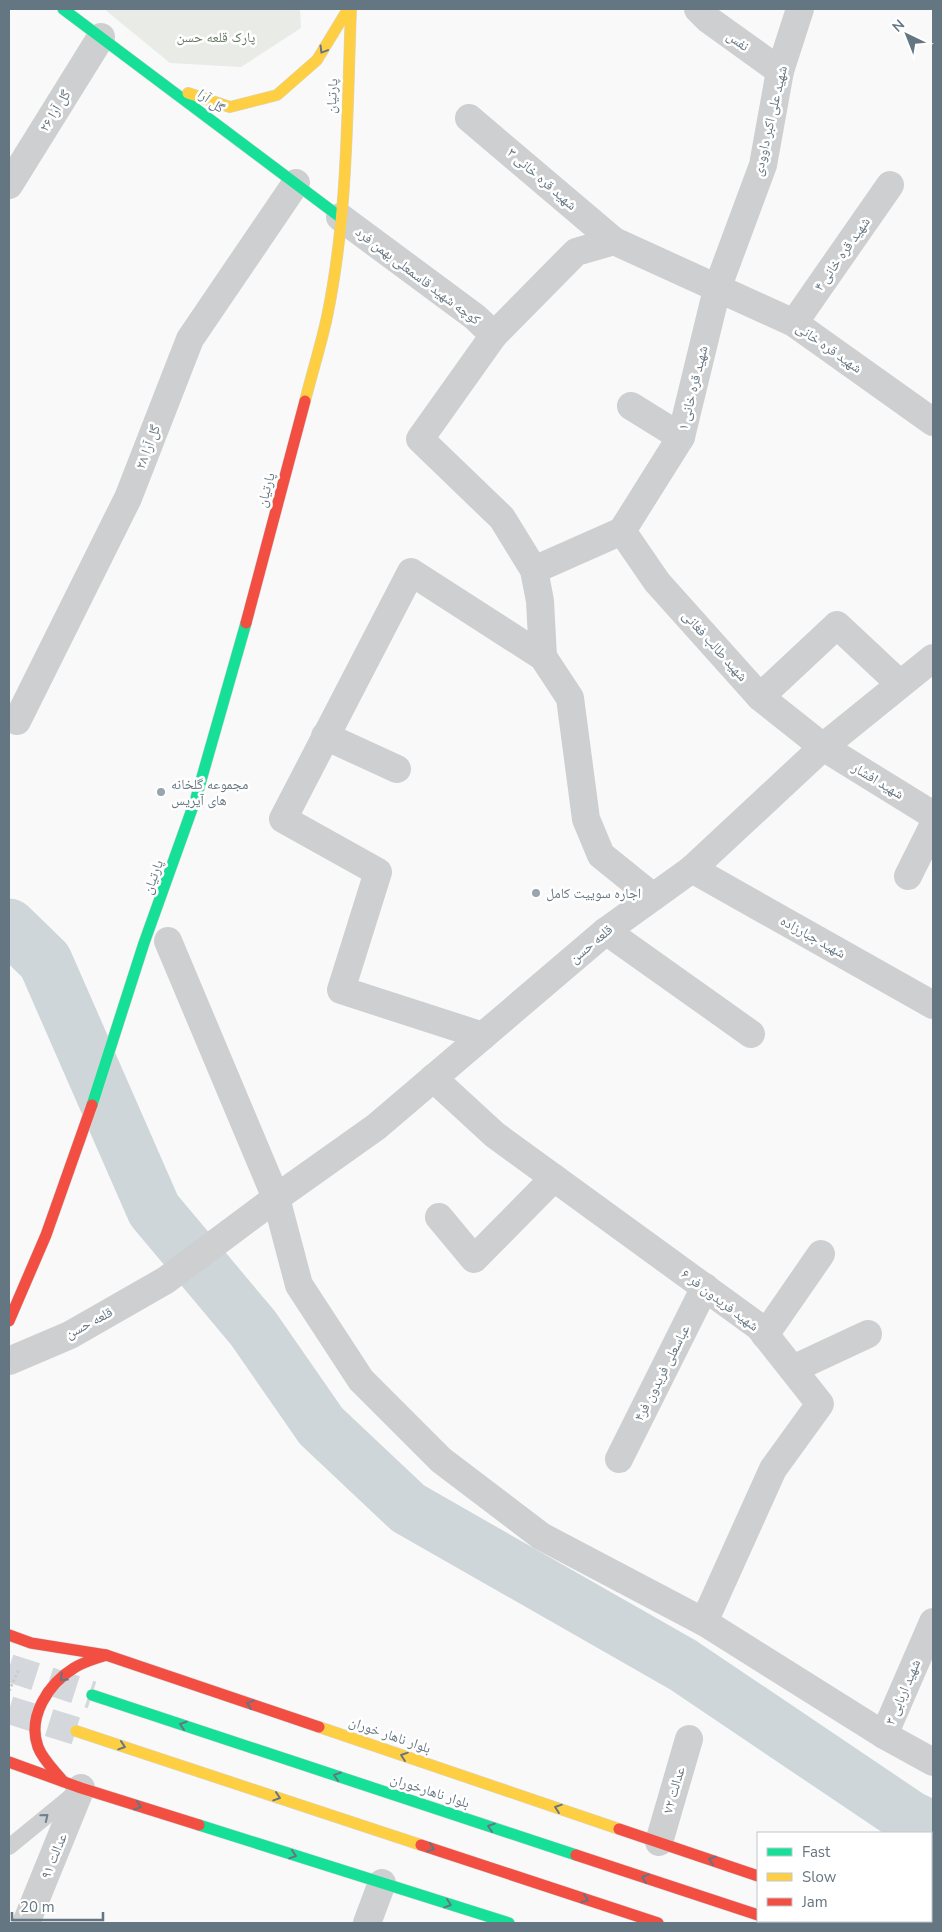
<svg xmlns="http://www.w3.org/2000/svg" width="942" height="1932" font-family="'Nunito Sans','Noto Naskh Arabic',sans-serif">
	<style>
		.green { fill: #e8ebe6 }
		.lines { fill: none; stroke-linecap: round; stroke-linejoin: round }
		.river { stroke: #ced6d9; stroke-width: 55 }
		.primary-tunnel { stroke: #d4d8dc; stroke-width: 28; stroke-dasharray: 28 14; stroke-linecap: butt }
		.fast-casing { stroke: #d5d6d7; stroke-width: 12 }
		.slow-casing { stroke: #d5d6d7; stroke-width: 12 }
		.jam-casing { stroke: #d5d6d7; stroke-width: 12 }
		.path { stroke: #cbcccd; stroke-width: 3; stroke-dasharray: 2.5 2.5; stroke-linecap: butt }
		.lane { stroke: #cecfd0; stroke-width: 16 }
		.street { stroke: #cecfd0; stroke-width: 28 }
		.fast { stroke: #16e098; stroke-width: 11 }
		.slow { stroke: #ffcf43; stroke-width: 11 }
		.jam { stroke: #f24e42; stroke-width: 11 }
		.oneway { stroke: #657683 }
		.oneway2 { stroke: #707f8b }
		.poi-dot { fill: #99a4ac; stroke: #fff; stroke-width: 2 }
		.labels { text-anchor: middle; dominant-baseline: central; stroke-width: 5; stroke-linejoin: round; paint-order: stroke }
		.park-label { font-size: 14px; fill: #687a64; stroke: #fff }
		.street-label { font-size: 14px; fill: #657683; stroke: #fff }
		.poi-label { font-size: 14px; fill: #657683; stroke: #fff; text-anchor: start }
	</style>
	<rect width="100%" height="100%" fill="#f9f9f9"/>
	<path class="green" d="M104 9H300L301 28 241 67 170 63Z"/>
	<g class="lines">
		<path class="river" d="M9 926 45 961 154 1210 253 1328 321 1426 408 1508 683 1665 910 1818 933 1829"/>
		<g class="primary-tunnel">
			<path d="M9 1668 92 1695"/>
			<path d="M9 1710 76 1731"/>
		</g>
		<g class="fast-casing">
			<g id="fast">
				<path d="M63 9 340 217"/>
				<path d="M92 1105 144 943 196 798 246 623"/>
				<path d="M92 1695 576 1855"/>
				<path d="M199 1825 509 1923"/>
			</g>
		</g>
		<g class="slow-casing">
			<g id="slow">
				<path d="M188 93 230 107 277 95 317 60 348 9"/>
				<path d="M305 401C312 373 321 345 327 317 348 216 347 111 351 9"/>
				<path d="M319 1727 619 1829"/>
				<path d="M76 1731 421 1845"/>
				<path d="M777 1921 784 1923"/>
				<path d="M892 1921 899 1923"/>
			</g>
		</g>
		<g class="jam-casing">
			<g id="jam">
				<path d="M246 623 305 401"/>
				<path d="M9 1321 46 1235 92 1105"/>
				<path d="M9 1635 31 1643 106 1655 319 1727"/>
				<path d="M9 1762 81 1788 199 1825"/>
				<path d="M63 1781C54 1770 43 1760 38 1747 27 1717 48 1684 74 1668 83 1662 95 1659 106 1655"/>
				<path d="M619 1829 758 1876"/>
				<path d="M421 1845 658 1923"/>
				<path d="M576 1855 758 1915"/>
			</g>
		</g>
		<path class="path" d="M9 1691 19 1669"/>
		<path class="lane" d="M9 1847 75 1793"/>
		<g class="street">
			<path d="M698 9 709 20 780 71"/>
			<path d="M469 118 614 241 794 323 933 422"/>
			<path d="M9 185 101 37"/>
			<path d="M340 217 475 317 494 335"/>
			<path d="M794 323 890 185"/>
			<path d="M631 406 681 437"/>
			<path d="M622 531 681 437 717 289 763 165 780 71 800 9"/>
			<path d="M622 531 657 582 760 697 823 747 933 815"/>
			<path d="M534 570 622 531"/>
			<path d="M543 657 540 601 534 570 502 518 420 439 494 335 576 252 614 241"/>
			<path d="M760 697 837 625 900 684"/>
			<path d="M17 721 128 498 190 339 296 183"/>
			<path d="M325 736 397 769"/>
			<path d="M692 869 933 1005"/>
			<path d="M908 876 933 826"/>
			<path d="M606 931 751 1034"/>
			<path d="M168 941 276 1198 299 1285 361 1380 441 1460 541 1536 704 1622 884 1735 933 1762"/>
			<path d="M483 1036 341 990 378 872 283 819 411 572 543 657 570 698 586 819 601 855 653 897"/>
			<path d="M433 1078 495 1135 759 1327 820 1404 773 1469 704 1622"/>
			<path d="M439 1217 474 1259 554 1178"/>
			<path d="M765 1335 821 1254"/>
			<path d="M9 1361 70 1335 166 1280 276 1198 376 1127 606 931 692 869 823 747 933 658"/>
			<path d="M793 1369 868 1334"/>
			<path d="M619 1459 705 1287"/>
			<path d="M884 1735 933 1622"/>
			<path d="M659 1842 689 1739"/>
			<path d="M26 1923 81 1788"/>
			<path d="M367 1923 382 1883"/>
		</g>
		<use href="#fast" class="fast"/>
		<use href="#slow" class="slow"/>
		<use href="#jam" class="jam"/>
	</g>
	<defs><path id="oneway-chevron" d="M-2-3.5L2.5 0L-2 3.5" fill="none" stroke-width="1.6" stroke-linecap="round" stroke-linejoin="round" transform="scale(1.25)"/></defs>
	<g class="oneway">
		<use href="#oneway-chevron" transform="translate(323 50) rotate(121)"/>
		<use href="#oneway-chevron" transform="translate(63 1678) rotate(137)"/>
		<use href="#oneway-chevron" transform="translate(250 1704) rotate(-161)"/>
		<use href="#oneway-chevron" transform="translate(183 1725) rotate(-162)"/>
		<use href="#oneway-chevron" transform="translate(122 1746) rotate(18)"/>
		<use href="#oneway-chevron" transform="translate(404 1756) rotate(-161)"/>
		<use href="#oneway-chevron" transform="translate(337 1776) rotate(-162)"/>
		<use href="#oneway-chevron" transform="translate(277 1797) rotate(18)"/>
		<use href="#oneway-chevron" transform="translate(138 1806) rotate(18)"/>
		<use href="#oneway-chevron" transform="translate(558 1808) rotate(-161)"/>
		<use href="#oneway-chevron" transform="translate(491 1827) rotate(-162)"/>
		<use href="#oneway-chevron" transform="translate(431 1848) rotate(18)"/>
		<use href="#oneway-chevron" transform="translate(293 1855) rotate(18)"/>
		<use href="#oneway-chevron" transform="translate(712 1860) rotate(-161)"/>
		<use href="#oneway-chevron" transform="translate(645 1878) rotate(-162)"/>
		<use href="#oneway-chevron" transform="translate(585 1899) rotate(18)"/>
		<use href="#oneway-chevron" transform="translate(448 1904) rotate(18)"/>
	</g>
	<use class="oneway2" href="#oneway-chevron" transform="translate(45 1817) rotate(-39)"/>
	<g class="poi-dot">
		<circle cx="161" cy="792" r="5"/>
		<circle cx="536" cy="893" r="5"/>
	</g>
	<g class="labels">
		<g class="park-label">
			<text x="216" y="37">پارک قلعه حسن</text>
		</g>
		<g class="street-label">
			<text transform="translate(738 41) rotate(36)">نفس</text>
			<text transform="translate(332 96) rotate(-87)">پارتیان</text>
			<text transform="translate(211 101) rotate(37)">گل آرا</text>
			<text transform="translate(55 111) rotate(-58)">۲۶ گل آرا</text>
			<text transform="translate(770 121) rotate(-77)">شهید علی اکبر داوودی</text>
			<text transform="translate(542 179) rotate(41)">شهید قره خانی ۳</text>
			<text transform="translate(842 254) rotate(-55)">۴ شهید قره خانی</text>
			<text transform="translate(418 276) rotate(37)">کوچه شهید قاسمعلی بهمن فرد</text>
			<text transform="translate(829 348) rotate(35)">شهید قره خانی</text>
			<text transform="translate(693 388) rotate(-76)">۱ شهید قره خانی</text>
			<text transform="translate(148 447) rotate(-69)">۲۸ گل آرا</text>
			<text transform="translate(266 490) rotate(-75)">پارتیان</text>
			<text transform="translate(715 646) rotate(48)">شهید طالب فغانی</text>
			<text transform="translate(878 781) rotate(31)">شهید افشار</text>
			<text transform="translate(153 877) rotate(-70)">پارتیان</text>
			<text transform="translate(813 937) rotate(29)">شهید جبارزاده</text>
			<text transform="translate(591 944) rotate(-40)">قلعه حسن</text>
			<text transform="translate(720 1300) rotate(37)">شهید فریدون فر ۶</text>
			<text transform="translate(89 1323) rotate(-28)">قلعه حسن</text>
			<text transform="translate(662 1373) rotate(-63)">عباسعلی فریدون فر۴</text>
			<text transform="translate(903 1692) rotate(-67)">شهید اربابی ۳</text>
			<text transform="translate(390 1735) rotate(19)">بلوار ناهار خوران</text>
			<text transform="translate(674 1790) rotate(-74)">۷۲ عدالت</text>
			<text transform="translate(430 1791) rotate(18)">بلوار ناهارخوران</text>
			<text transform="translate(54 1856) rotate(-68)">عدالت ۹۱</text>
		</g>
		<g class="poi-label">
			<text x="171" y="784">مجموعه گلخانه<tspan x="171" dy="16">های آیریس</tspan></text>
			<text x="546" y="893">اجاره سوییت کامل</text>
		</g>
	</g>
	<rect width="942" height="1932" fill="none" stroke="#657683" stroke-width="20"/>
	<rect x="757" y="1832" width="175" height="90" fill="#ffffff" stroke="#c1c8cd"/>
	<rect x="767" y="1848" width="25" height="8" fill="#16e098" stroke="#c1c8cd"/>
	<text x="802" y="1857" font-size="15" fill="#657683">Fast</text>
	<rect x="767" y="1873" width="25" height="8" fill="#ffcf43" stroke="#c1c8cd"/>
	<text x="802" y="1882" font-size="15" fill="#657683">Slow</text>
	<rect x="767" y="1898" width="25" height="8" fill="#f24e42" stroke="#c1c8cd"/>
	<text x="802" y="1907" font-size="15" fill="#657683">Jam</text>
	<g transform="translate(907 35) rotate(317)" stroke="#ffffff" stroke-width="4" paint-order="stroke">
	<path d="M0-4L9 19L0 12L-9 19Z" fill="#657683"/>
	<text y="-8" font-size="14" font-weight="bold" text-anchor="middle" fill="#657683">N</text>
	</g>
	<path d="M12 1912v8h91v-8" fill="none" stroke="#657683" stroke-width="2.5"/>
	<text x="20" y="1912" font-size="15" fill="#657683" stroke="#ffffff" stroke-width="4" paint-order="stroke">20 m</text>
</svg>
